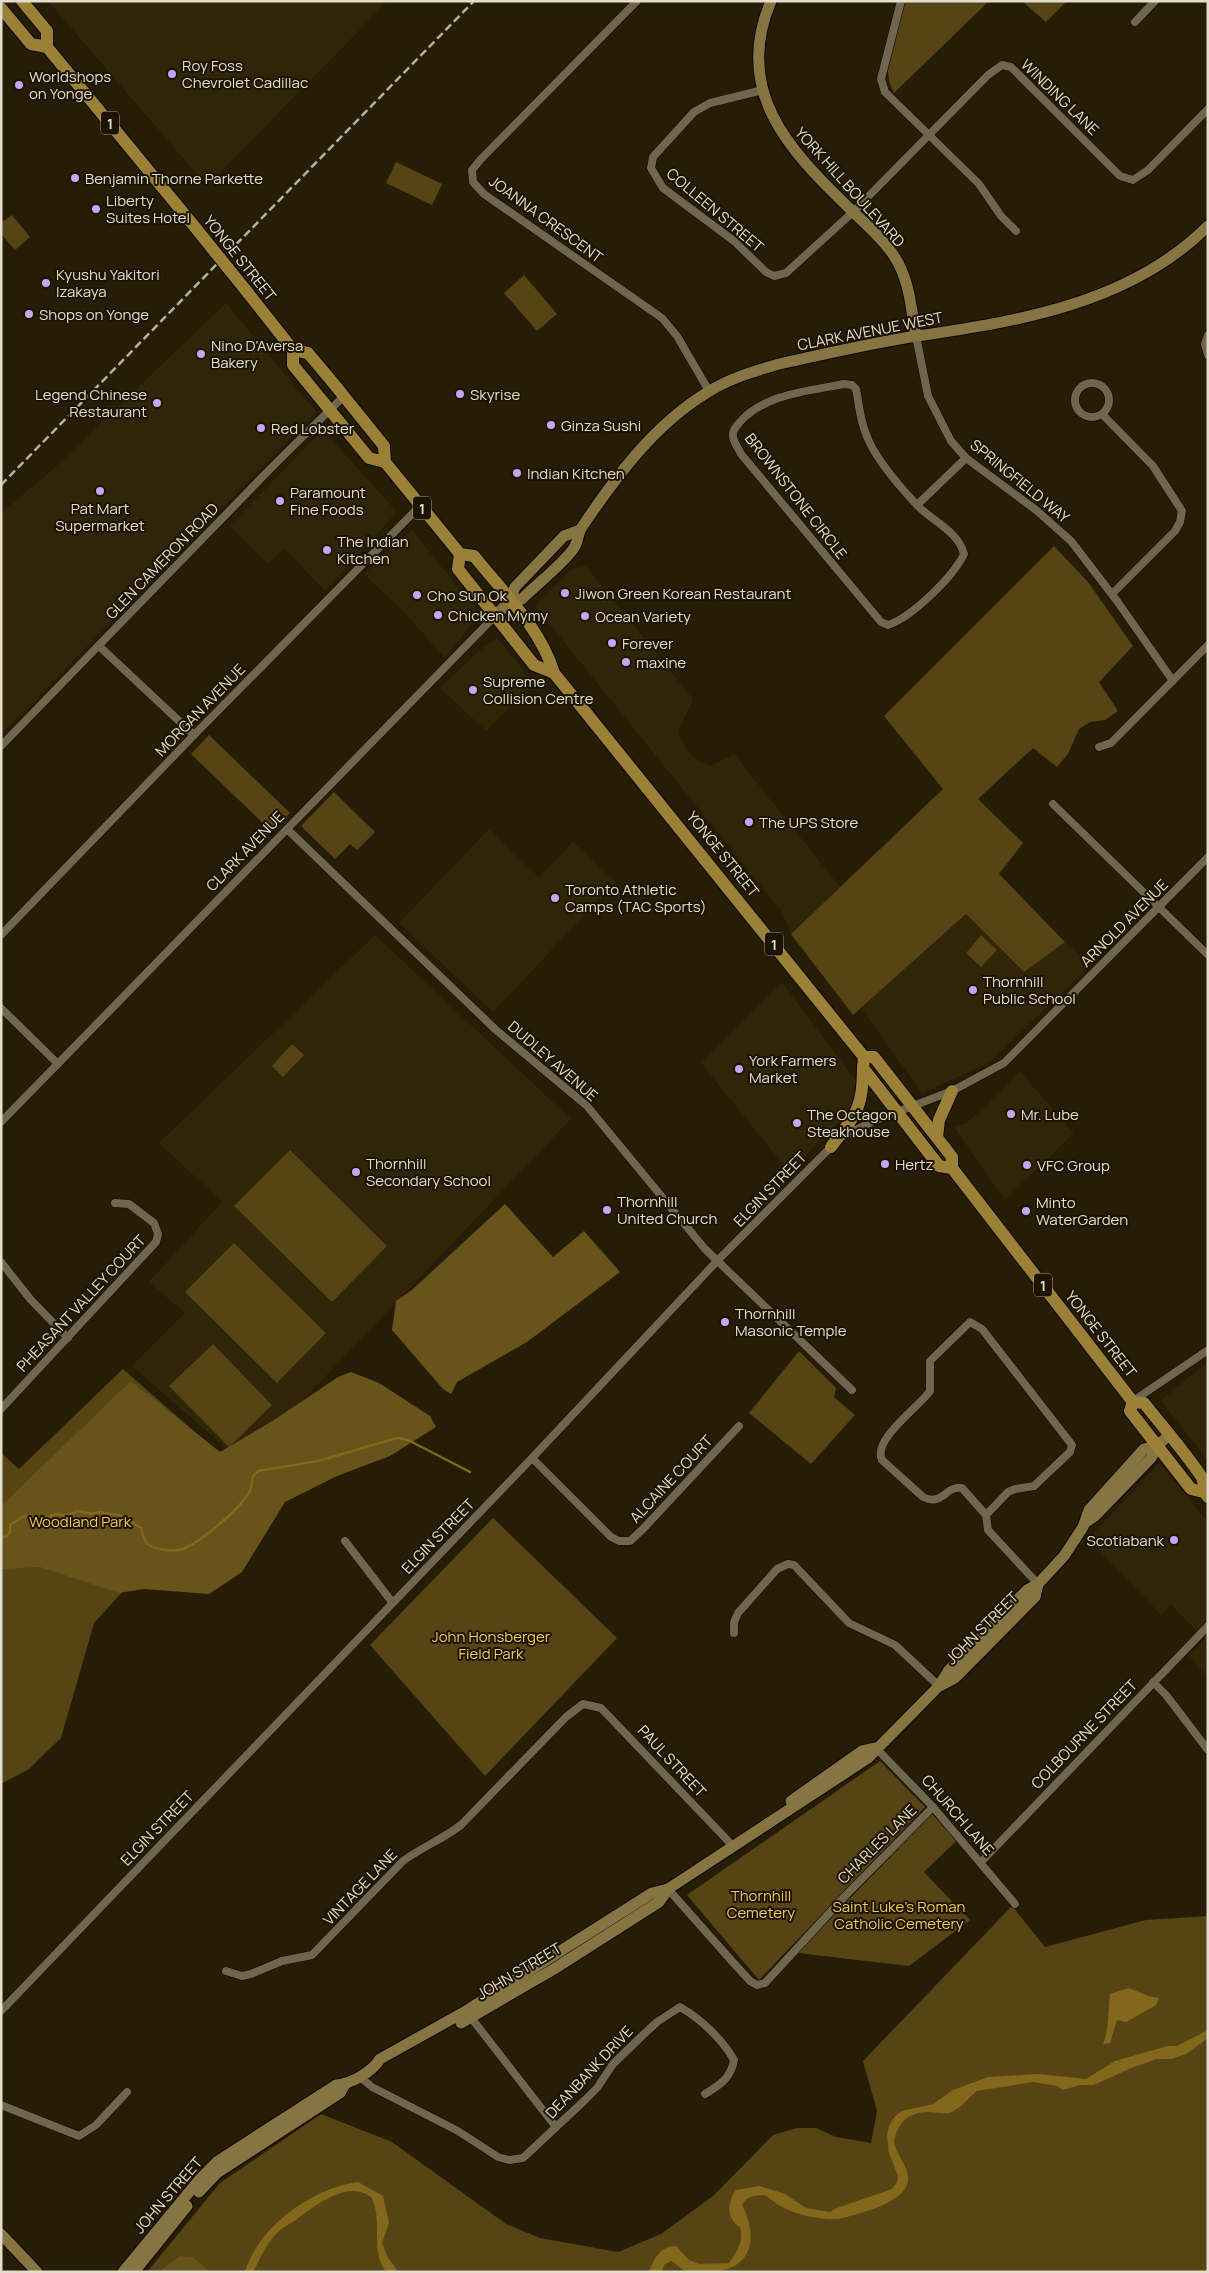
<svg xmlns="http://www.w3.org/2000/svg" width="1209" height="2273" font-family="Manrope,sans-serif">
	<style>
		.built { fill: #302507 }
		.green { fill: #564414 }
		.forest { fill: #68531b }
		.water { fill: #83681c }
		.lines { fill: none; stroke-linecap: round; stroke-linejoin: round }
		.stream { stroke: #83681c; stroke-width: 2.5 }
		.street-casing { stroke: #0f0700; stroke-width: 9 }
		.secondary-casing { stroke: #0f0700; stroke-width: 13 }
		.primary-casing { stroke: #0f0700; stroke-width: 14 }
		.street { stroke: #70664e; stroke-width: 8 }
		.secondary { stroke: #867443; stroke-width: 11 }
		.primary { stroke: #9b8138; stroke-width: 12 }
		.rail { stroke: #b6b0a0; stroke-width: 2.5; stroke-dasharray: 8 4; stroke-linecap: butt }
		.primary-bridge-casing { stroke: #0f0700; stroke-width: 14; stroke-linecap: butt }
		.primary-bridge { stroke: #9b8138; stroke-width: 12 }
		.poi-dot { fill: #c0a8f4; stroke: #1c1401; stroke-width: 2 }
		.labels { text-anchor: middle; dominant-baseline: central; stroke-width: 4; stroke-linejoin: round; paint-order: stroke }
		.shield { fill: #1c1401; stroke: #a7a191; stroke-width: 1 }
		.shield-label { font-size: 14px; font-weight: bold; fill: #e2ddcf }
		.poi-label { font-size: 15px; fill: #e2ddcf; stroke: #1c1401; text-anchor: start }
		.street-label { font-size: 15px; fill: #e2ddcf; stroke: #1c1401 }
		.park-label { font-size: 15px; fill: #f0c964; stroke: #1c1401 }
	</style>
	<rect width="100%" height="100%" fill="#261d07"/>
	<g class="built">
		<path d="M48 1H388L207 186Z"/>
		<path d="M226 303 316 412 1 735V513L50 472Z"/>
		<path d="M323 430 397 512 325 591 284 548 268 564 229 526Z"/>
		<path d="M412 530 479 614 445 658 405 613 364 574Z"/>
		<path d="M586 566 693 699 678 732 685 748 697 760 710 766 734 754 840 887 791 934 782 912 535 606 572 569Z"/>
		<path d="M497 638 534 683 486 731 440 688 480 650Z"/>
		<path d="M489 829 539 877 573 842 616 882 493 1012 399 923Z"/>
		<path d="M966 914 1024 971 1065 942 1091 965 989 1063 922 1093 861 1008Z"/>
		<path d="M375 935 571 1119 243 1463 132 1366 185 1313 149 1282 222 1202 159 1143Z"/>
		<path d="M782 982 860 1086 854 1107 789 1172 701 1063Z"/>
		<path d="M1020 1072 1074 1133 1005 1200 953 1126 967 1123Z"/>
		<path d="M1208 1362V1461L1161 1400Z"/>
		<path d="M1159 1463 1208 1522V1677L1189 1656 1205 1639 1171 1605 1161 1615 1088 1539Z"/>
	</g>
	<g class="green">
		<path d="M905 1H989L894 93 889 81 888 70Z"/>
		<path d="M1022 1H1067L1046 22Z"/>
		<path d="M396 162 442 184 432 205 386 183Z"/>
		<path d="M12 215 30 237 15 250 1 234V223Z"/>
		<path d="M524 275 557 314 537 331 504 293Z"/>
		<path d="M1054 546 1088 582 1133 646 1099 682 1118 711 1105 720 1090 722 1079 729 1068 754 1057 767 1033 748 978 799 1023 843 999 874 1065 942 1024 972 966 914 853 1015 791 934 943 789 884 716Z"/>
		<path d="M209 735 290 813 272 832 191 754Z"/>
		<path d="M334 792 375 832 357 850 350 844 335 859 301 826Z"/>
		<path d="M981 935 997 950 981 967 966 953Z"/>
		<path d="M292 1044 304 1055 283 1077 272 1066Z"/>
		<path d="M290 1150 387 1246 332 1302 234 1206Z"/>
		<path d="M234 1243 326 1333 277 1383 185 1292Z"/>
		<path d="M213 1344 272 1405 229 1447 169 1386Z"/>
		<path d="M799 1351 836 1388 834 1397 855 1415 811 1464 749 1413Z"/>
		<path d="M123 1369 236 1468 94 1623 61 1738 29 1769 1 1784V1453L19 1469Z"/>
		<path d="M493 1518 617 1638 485 1776 370 1645Z"/>
		<path d="M880 1761 925 1807 759 1980 687 1895Z"/>
		<path d="M931 1813 957 1840 924 1872 970 1920 909 1966 798 1953Z"/>
		<path d="M1012 1906 1045 1947 1146 1920 1208 1916V2272H147L220 2183 321 2114 392 2142 506 2224 540 2238 618 2252 661 2234 713 2196 773 2135 797 2128H816L836 2137 871 2143 877 2111 863 2061Z"/>
	</g>
	<g class="forest">
		<path d="M505 1204 553 1257 584 1231 620 1272 527 1342 457 1382 451 1394 443 1389 392 1330 396 1301 412 1290Z"/>
		<path d="M351 1372 379 1383 430 1416 436 1427 390 1456 337 1476 285 1502 242 1572 209 1594 144 1589 119 1593 40 1567 1 1569V1506L131 1381 220 1452 274 1420 338 1377Z"/>
		<path d="M180 2256 193 2257 209 2272H159Z"/>
	</g>
	<g class="water">
		<path d="M1129 1988 1148 1996 1159 1998 1156 2005 1126 2022 1117 2020 1110 2043 1103 2044C1109 2031 1108 2009 1110 1994Z"/>
		<path d="M1208 2030V2038L1186 2054 1171 2059H1157L1131 2068 1094 2085H1080L1063 2090 1057 2086 1033 2082 977 2091C968 2098 961 2109 949 2113 943 2114 935 2112 929 2112 908 2112 898 2122 894 2142 896 2154 908 2166 908 2178 909 2203 857 2214 839 2219 815 2220 784 2213 767 2196 758 2194 746 2196 742 2205 760 2240 751 2272 707 2272 702 2272 693 2273 688 2272 682 2270 677 2264 671 2261L664 2265 662 2272H649C654 2259 660 2246 676 2246L689 2260 699 2264 729 2263C737 2252 744 2241 740 2227 726 2219 727 2202 736 2190L760 2186 785 2194 806 2208 830 2212 837 2208 892 2189 897 2182 898 2176 889 2153 887 2136 889 2126 895 2116 902 2111 933 2104 953 2090 988 2077 1038 2074 1086 2079 1115 2061 1168 2046H1177Z"/>
		<path d="M358 2182 383 2196 389 2223 382 2243 387 2256 398 2272H386C369 2249 384 2221 371 2197 348 2179 315 2206 297 2219 290 2224 281 2228 275 2235 265 2246 260 2259 253 2272H245C258 2227 312 2188 358 2182Z"/>
	</g>
	<g class="lines">
		<path class="stream" d="M1 1537 7 1536 10 1532V1525L24 1516 45 1518 56 1514 66 1516 78 1511 92 1514 99 1512 129 1517 134 1524 141 1528C144 1541 146 1546 160 1549 166 1550 176 1552 183 1549 202 1541 239 1510 250 1491 254 1483 249 1477 258 1471L318 1461 397 1438 408 1440 470 1472"/>
		<g class="street-casing">
			<g id="street">
				<path d="M637 1 481 159 472 170 473 182 484 194 662 318 677 336 709 391"/>
				<path d="M901 1 881 79 885 92 979 184 1001 216 1016 231"/>
				<path d="M1135 22 1155 1"/>
				<path d="M763 90 710 103 694 112 653 157 651 168 663 188 734 241 766 272 774 276 786 273 853 212 988 75 1002 65 1011 67 1120 176 1133 180 1148 170 1208 109"/>
				<path d="M1208 335 1205 344 1208 355"/>
				<path d="M916 336 928 396 951 441 966 458 1036 510 1071 541 1117 601 1173 681"/>
				<circle cx="1092" cy="400" r="17"/>
				<path d="M844 384 852 385 856 389C859 404 860 420 866 434 874 457 901 488 917 505 933 522 958 531 964 554 953 577 912 617 888 625L881 622 741 454C739 449 733 442 733 436 732 431 736 427 739 423 764 394 808 391 844 384Z"/>
				<path d="M1102 414 1153 466 1182 511 1180 522 1175 531 1112 594"/>
				<path d="M917 505 966 458"/>
				<path d="M99 646 194 735"/>
				<path d="M1 746 274 465 344 396"/>
				<path d="M1099 747 1111 743 1208 645"/>
				<path d="M1053 804 1208 955"/>
				<path d="M287 829 496 1030 587 1106 705 1249 852 1390"/>
				<path d="M1 935 194 735 420 506"/>
				<path d="M1 1008 58 1064"/>
				<path d="M1 1122 496 615"/>
				<path d="M843 1136 876 1120 952 1091 1004 1063 1208 857"/>
				<path d="M1 1262 31 1300 68 1338"/>
				<path d="M1133 1401 1208 1350"/>
				<path d="M1 1409 156 1242 158 1234 154 1223 129 1204 115 1203"/>
				<path d="M532 1458 611 1537 619 1541H630L643 1529 739 1426"/>
				<path d="M986 1515 1008 1492 1015 1489 1034 1486 1070 1452 1072 1445 982 1329 970 1322 930 1361V1391C918 1408 872 1440 882 1460L923 1497C943 1507 945 1485 962 1488L986 1515 988 1530 1038 1584"/>
				<path d="M345 1541 392 1602"/>
				<path d="M734 1633V1622L738 1613 777 1569 788 1564 794 1565 849 1623 895 1645 939 1686"/>
				<path d="M1153 1682 1166 1695 1208 1750"/>
				<path d="M876 1748 933 1807 1015 1904"/>
				<path d="M981 1862 1208 1626"/>
				<path d="M668 1889 730 1959 750 1981 757 1985 765 1983 846 1895 933 1807"/>
				<path d="M226 1971 242 1976 251 1974 282 1961 312 1955 403 1861C422 1847 443 1839 461 1825L566 1717 583 1704 601 1708 732 1845"/>
				<path d="M1 2011 532 1458 718 1260 833 1145"/>
				<path d="M469 2015 556 2127"/>
				<path d="M359 2076 372 2087 458 2131 498 2157 509 2160 523 2158 585 2100 597 2088 613 2064 643 2035 657 2022 680 2007C701 2019 722 2039 734 2060 731 2078 720 2085 705 2094"/>
				<path d="M1 2105 79 2136 96 2125 127 2092"/>
			</g>
		</g>
		<g class="secondary-casing">
			<g id="secondary">
				<path d="M771 1C733 90 788 149 847 206 863 222 882 237 894 256 910 280 911 309 916 336"/>
				<path d="M510 601 522 599C536 585 564 563 574 548 578 542 578 533 582 527 617 475 655 424 708 392 730 378 755 371 779 364 825 354 871 343 917 336 1020 321 1131 303 1208 226"/>
				<path d="M496 615 510 601 515 587 564 536 580 530"/>
				<path d="M1086 1522 1095 1516 1151 1458 1157 1446 1169 1435"/>
				<path d="M940 1686 955 1678 1035 1597 1038 1584"/>
				<path d="M791 1801 862 1751 876 1748"/>
				<path d="M461 2023 554 1969 659 1902 668 1889"/>
				<path d="M199 2192 217 2173 340 2093 345 2084"/>
				<path d="M1 2234 37 2272"/>
				<path d="M123 2272 200 2179 218 2161 336 2085C351 2084 372 2072 380 2059L466 2011 652 1893 668 1889 868 1758 939 1686 949 1670 1027 1590 1038 1584 1064 1556 1083 1527 1089 1510 1144 1449 1157 1446"/>
				<path d="M134 2272 187 2206"/>
			</g>
		</g>
		<g class="primary-casing">
			<g id="primary">
				<path d="M22 1 47 31V47L190 221"/>
				<path d="M1 8 31 44 47 47"/>
				<path d="M244 288 293 350 308 353 334 384 384 446 385 462 460 554 474 556C503 592 541 629 554 673L864 1057 863 1068 939 1166 952 1168"/>
				<path d="M293 350V365L369 458 385 462"/>
				<path d="M460 554 458 569 534 665 554 673"/>
				<path d="M864 1057H874L952 1157V1168L1133 1402 1144 1403C1163 1427 1184 1451 1201 1476 1206 1483 1201 1489 1208 1497"/>
				<path d="M937 1137 939 1120 952 1091"/>
				<path d="M831 1147C855 1115 863 1110 863 1068"/>
				<path d="M1133 1402 1130 1411 1191 1489 1203 1492"/>
			</g>
		</g>
		<use href="#street" class="street"/>
		<use href="#secondary" class="secondary"/>
		<use href="#primary" class="primary"/>
		<path class="rail" d="M1 485 474 1"/>
		<g class="primary-bridge-casing">
			<path id="primary-bridge" d="M190 221 244 288"/>
		</g>
		<use href="#primary-bridge" class="primary-bridge"/>
	</g>
	<g class="poi-dot">
		<circle cx="172" cy="74" r="5"/>
		<circle cx="19" cy="85" r="5"/>
		<circle cx="75" cy="178" r="5"/>
		<circle cx="96" cy="209" r="5"/>
		<circle cx="46" cy="283" r="5"/>
		<circle cx="29" cy="314" r="5"/>
		<circle cx="201" cy="354" r="5"/>
		<circle cx="460" cy="394" r="5"/>
		<circle cx="157" cy="403" r="5"/>
		<circle cx="551" cy="425" r="5"/>
		<circle cx="261" cy="428" r="5"/>
		<circle cx="517" cy="473" r="5"/>
		<circle cx="100" cy="491" r="5"/>
		<circle cx="280" cy="501" r="5"/>
		<circle cx="327" cy="550" r="5"/>
		<circle cx="565" cy="593" r="5"/>
		<circle cx="417" cy="595" r="5"/>
		<circle cx="438" cy="615" r="5"/>
		<circle cx="585" cy="616" r="5"/>
		<circle cx="612" cy="643" r="5"/>
		<circle cx="626" cy="662" r="5"/>
		<circle cx="473" cy="690" r="5"/>
		<circle cx="749" cy="822" r="5"/>
		<circle cx="555" cy="898" r="5"/>
		<circle cx="973" cy="990" r="5"/>
		<circle cx="739" cy="1069" r="5"/>
		<circle cx="1011" cy="1114" r="5"/>
		<circle cx="797" cy="1123" r="5"/>
		<circle cx="885" cy="1164" r="5"/>
		<circle cx="1027" cy="1165" r="5"/>
		<circle cx="356" cy="1172" r="5"/>
		<circle cx="607" cy="1210" r="5"/>
		<circle cx="1026" cy="1211" r="5"/>
		<circle cx="725" cy="1322" r="5"/>
		<circle cx="1174" cy="1540" r="5"/>
	</g>
	<g class="labels">
		<g class="shield">
			<rect x="101" y="111.5" width="18" height="23" rx="4"/>
			<rect x="413" y="496.5" width="18" height="23" rx="4"/>
			<rect x="765" y="932.5" width="18" height="23" rx="4"/>
			<rect x="1034" y="1273.5" width="18" height="23" rx="4"/>
		</g>
		<g class="shield-label">
			<text x="110" y="123">1</text>
			<text x="422" y="508">1</text>
			<text x="774" y="944">1</text>
			<text x="1043" y="1285">1</text>
		</g>
		<g class="poi-label">
			<text x="182" y="65">Roy Foss<tspan x="182" dy="17">Chevrolet Cadillac</tspan></text>
			<text x="29" y="76">Worldshops<tspan x="29" dy="17">on Yonge</tspan></text>
			<text x="85" y="178">Benjamin Thorne Parkette</text>
			<text x="106" y="200">Liberty<tspan x="106" dy="17">Suites Hotel</tspan></text>
			<text x="56" y="274">Kyushu Yakitori<tspan x="56" dy="17">Izakaya</tspan></text>
			<text x="39" y="314">Shops on Yonge</text>
			<text x="211" y="345">Nino D'Aversa<tspan x="211" dy="17">Bakery</tspan></text>
			<text x="147" y="394" text-anchor="end">Legend Chinese<tspan x="147" dy="17">Restaurant</tspan></text>
			<text x="470" y="394">Skyrise</text>
			<text x="561" y="425">Ginza Sushi</text>
			<text x="271" y="428">Red Lobster</text>
			<text x="527" y="473">Indian Kitchen</text>
			<text x="290" y="492">Paramount<tspan x="290" dy="17">Fine Foods</tspan></text>
			<text x="100" y="508" text-anchor="middle">Pat Mart<tspan x="100" dy="17">Supermarket</tspan></text>
			<text x="337" y="541">The Indian<tspan x="337" dy="17">Kitchen</tspan></text>
			<text x="575" y="593">Jiwon Green Korean Restaurant</text>
			<text x="427" y="595">Cho Sun Ok</text>
			<text x="448" y="615">Chicken Mymy</text>
			<text x="595" y="616">Ocean Variety</text>
			<text x="622" y="643">Forever</text>
			<text x="636" y="662">maxine</text>
			<text x="483" y="681">Supreme<tspan x="483" dy="17">Collision Centre</tspan></text>
			<text x="759" y="822">The UPS Store</text>
			<text x="565" y="889">Toronto Athletic<tspan x="565" dy="17">Camps (TAC Sports)</tspan></text>
			<text x="983" y="981">Thornhill<tspan x="983" dy="17">Public School</tspan></text>
			<text x="749" y="1060">York Farmers<tspan x="749" dy="17">Market</tspan></text>
			<text x="807" y="1114">The Octagon<tspan x="807" dy="17">Steakhouse</tspan></text>
			<text x="1021" y="1114">Mr. Lube</text>
			<text x="366" y="1163">Thornhill<tspan x="366" dy="17">Secondary School</tspan></text>
			<text x="895" y="1164">Hertz</text>
			<text x="1037" y="1165">VFC Group</text>
			<text x="617" y="1201">Thornhill<tspan x="617" dy="17">United Church</tspan></text>
			<text x="1036" y="1202">Minto<tspan x="1036" dy="17">WaterGarden</tspan></text>
			<text x="735" y="1313">Thornhill<tspan x="735" dy="17">Masonic Temple</tspan></text>
			<text x="1164" y="1540" text-anchor="end">Scotiabank</text>
		</g>
		<g class="street-label">
			<text transform="translate(1060 97) rotate(44)">WINDING LANE</text>
			<text transform="translate(850 187) rotate(48)">YORK HILL BOULEVARD</text>
			<text transform="translate(715 210) rotate(40)">COLLEEN STREET</text>
			<text transform="translate(546 219) rotate(36)">JOANNA CRESCENT</text>
			<text transform="translate(240 258) rotate(51)">YONGE STREET</text>
			<text transform="translate(870 331) rotate(-11)">CLARK AVENUE WEST</text>
			<text transform="translate(1020 481) rotate(39)">SPRINGFIELD WAY</text>
			<text transform="translate(796 496) rotate(52)">BROWNSTONE CIRCLE</text>
			<text transform="translate(162 561) rotate(-46)">GLEN CAMERON ROAD</text>
			<text transform="translate(200 710) rotate(-46)">MORGAN AVENUE</text>
			<text transform="translate(245 851) rotate(-46)">CLARK AVENUE</text>
			<text transform="translate(723 854) rotate(51)">YONGE STREET</text>
			<text transform="translate(1124 923) rotate(-45)">ARNOLD AVENUE</text>
			<text transform="translate(553 1061) rotate(41)">DUDLEY AVENUE</text>
			<text transform="translate(770 1189) rotate(-46)">ELGIN STREET</text>
			<text transform="translate(81 1303) rotate(-47)">PHEASANT VALLEY COURT</text>
			<text transform="translate(1101 1334) rotate(52)">YONGE STREET</text>
			<text transform="translate(671 1479) rotate(-47)">ALCAINE COURT</text>
			<text transform="translate(438 1536) rotate(-46)">ELGIN STREET</text>
			<text transform="translate(982 1628) rotate(-45)">JOHN STREET</text>
			<text transform="translate(1084 1734) rotate(-46)">COLBOURNE STREET</text>
			<text transform="translate(672 1761) rotate(47)">PAUL STREET</text>
			<text transform="translate(958 1815) rotate(49)">CHURCH LANE</text>
			<text transform="translate(157 1828) rotate(-46)">ELGIN STREET</text>
			<text transform="translate(877 1844) rotate(-45)">CHARLES LANE</text>
			<text transform="translate(360 1887) rotate(-46)">VINTAGE LANE</text>
			<text transform="translate(519 1971) rotate(-31)">JOHN STREET</text>
			<text transform="translate(589 2072) rotate(-47)">DEANBANK DRIVE</text>
			<text transform="translate(168 2195) rotate(-49)">JOHN STREET</text>
		</g>
		<g class="park-label">
			<text x="80" y="1521">Woodland Park</text>
			<text x="491" y="1636">John Honsberger<tspan x="491" dy="17">Field Park</tspan></text>
			<text x="761" y="1895">Thornhill<tspan x="761" dy="17">Cemetery</tspan></text>
			<text x="899" y="1906">Saint Luke’s Roman<tspan x="899" dy="17">Catholic Cemetery</tspan></text>
		</g>
	</g>
	<rect width="1209" height="2273" fill="none" stroke="#e2ddcf" stroke-width="5"/>
</svg>
